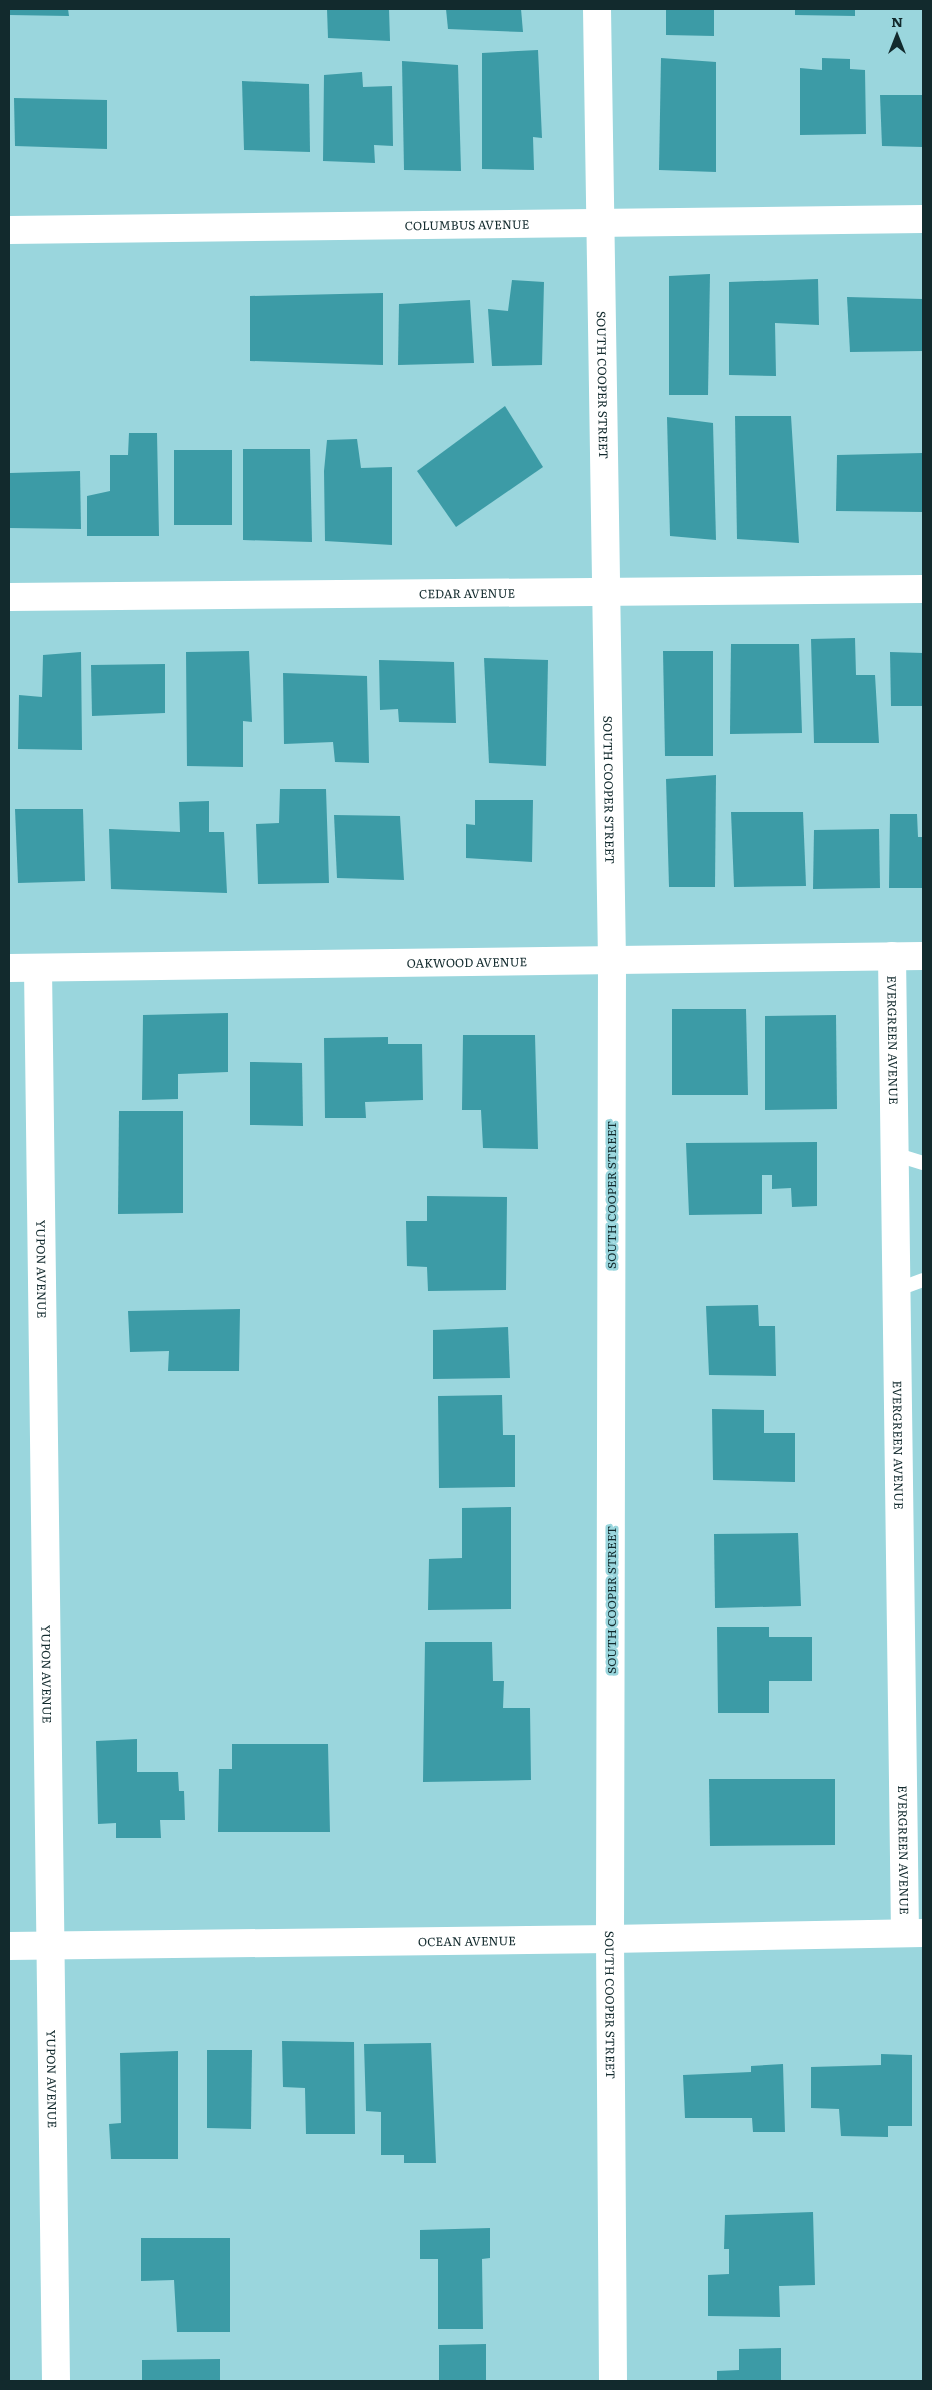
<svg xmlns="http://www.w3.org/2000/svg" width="932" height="2390" font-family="Literata,serif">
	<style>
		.building { fill: #3c9ba6 }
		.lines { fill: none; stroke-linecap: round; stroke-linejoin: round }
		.lane { stroke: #fff; stroke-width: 14 }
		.street { stroke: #fff; stroke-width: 28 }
		.labels { text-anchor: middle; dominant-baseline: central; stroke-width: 5; stroke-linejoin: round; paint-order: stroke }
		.street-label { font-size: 12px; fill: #122a2d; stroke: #9ad6dd }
	</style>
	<rect width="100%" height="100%" fill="#9ad6dd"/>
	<g class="building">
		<path d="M9 9H68L69 16 9 15Z"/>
		<path d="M327 9H389L390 41 328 38Z"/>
		<path d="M446 9H521L523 32 448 29Z"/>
		<path d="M666 9H714V36L666 35Z"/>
		<path d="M795 9H855V16L795 15Z"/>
		<path d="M538 50 542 138 533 137 534 170 482 169V53Z"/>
		<path d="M661 58 716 62V172L659 170Z"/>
		<path d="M822 58 850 59V69L865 70 866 134 800 135V68L822 70Z"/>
		<path d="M402 61 458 65 461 171 404 170Z"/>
		<path d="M362 72 363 87 392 86 393 146 374 145 375 163 323 161 324 75Z"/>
		<path d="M242 81 309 84 310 152 244 150Z"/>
		<path d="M880 95H923V147L882 146Z"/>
		<path d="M14 98 107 100V149L15 146Z"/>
		<path d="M710 274 708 395H669V276Z"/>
		<path d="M818 279 819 325 775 323 776 376 729 375V282Z"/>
		<path d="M512 280 544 282 542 365 492 366 488 309 508 311Z"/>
		<path d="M383 293V365L250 361V296Z"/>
		<path d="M847 297 923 299V351L850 352Z"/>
		<path d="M470 300 474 363 398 365 399 304Z"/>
		<path d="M505 406 543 467 456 527 417 471Z"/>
		<path d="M735 416H791L799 543 737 539Z"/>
		<path d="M667 417 713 423 716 540 670 536Z"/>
		<path d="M129 433H157L159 536H87V496L110 491V455H128Z"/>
		<path d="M357 439 361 468 392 467V545L325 541 324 471 327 440Z"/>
		<path d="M243 449H310L312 542 243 540Z"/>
		<rect x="174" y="450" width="58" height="75"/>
		<path d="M923 453V512L836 511 837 455Z"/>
		<path d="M80 471 81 529 9 528 10 473Z"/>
		<path d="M855 638 856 675H875L879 743H814L811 639Z"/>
		<path d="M731 644H799L802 733 730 734Z"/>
		<path d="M249 651 252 722 243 721V767L187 766 186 652Z"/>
		<path d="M663 651H713V756H665Z"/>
		<path d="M81 652 82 750 18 749 19 695 42 697 43 655Z"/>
		<path d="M890 652 923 653V706H891Z"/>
		<path d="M484 658 548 660 546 766 489 763Z"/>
		<path d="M379 660 454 662 456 723 399 722 398 709 380 710Z"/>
		<path d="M165 664V713L92 716 91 665Z"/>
		<path d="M283 673 367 676 369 763 335 762 333 742 284 744Z"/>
		<path d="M716 775 715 887H669L666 779Z"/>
		<path d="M280 789H326L329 883 258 884 256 824 279 823Z"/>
		<path d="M475 800H533L532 862 466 858V824L475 825Z"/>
		<path d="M209 801V832H224L227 893 111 889 109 829 180 832 179 802Z"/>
		<path d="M15 809H83L85 881 18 883Z"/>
		<path d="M731 812H803L806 886 734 887Z"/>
		<path d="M890 814H917L918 837H923V888H889Z"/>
		<path d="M334 815 400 816 404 880 337 878Z"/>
		<path d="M879 829 880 888 813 889 814 830Z"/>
		<path d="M672 1009H746L748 1095H672Z"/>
		<path d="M228 1013V1072L178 1074V1099L142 1100 143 1015Z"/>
		<path d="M836 1015 837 1109 765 1110V1016Z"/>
		<path d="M463 1035H535L538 1149 483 1148 481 1110H462Z"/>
		<path d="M388 1037V1044H422L423 1100 365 1102 366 1118H325L324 1038Z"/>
		<path d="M250 1062 302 1063 303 1126 250 1125Z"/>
		<path d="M119 1111H183V1213L118 1214Z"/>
		<path d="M817 1142V1206L792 1207 791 1188 772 1189V1175H762V1214L689 1215 686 1143Z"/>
		<path d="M427 1196 507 1197 506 1290 428 1291 427 1267 407 1266 406 1221H427Z"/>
		<path d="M758 1305 759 1326H775L776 1376 709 1375 706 1306Z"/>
		<path d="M240 1309 239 1371H168L169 1351 130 1352 128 1311Z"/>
		<path d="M508 1327 510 1378 433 1379V1330Z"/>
		<path d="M502 1395 503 1435H515V1487L439 1488 438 1396Z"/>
		<path d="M712 1409 764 1410V1433H795V1482L713 1480Z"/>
		<path d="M511 1507V1609L428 1610 429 1559 462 1558V1508Z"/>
		<path d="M798 1533 801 1606 715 1608 714 1534Z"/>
		<path d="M717 1627H769V1637H812V1681H769V1713H718Z"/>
		<path d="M425 1642H492L493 1681H504L503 1708H530L531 1780 423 1782Z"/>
		<path d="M137 1739V1772H178L179 1791H184L185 1820H160L161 1838H116V1823L98 1824 96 1741Z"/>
		<path d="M232 1744H328L330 1832H218L219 1769H232Z"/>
		<path d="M709 1779H835V1845L710 1846Z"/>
		<path d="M282 2041 354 2042 355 2134H306L305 2088 283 2087Z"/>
		<path d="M431 2043 436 2163H404V2155H381V2112L366 2111 364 2044Z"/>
		<path d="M207 2050H252L251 2129 207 2128Z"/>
		<path d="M178 2051V2159H111L109 2124 121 2123 120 2053Z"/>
		<path d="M881 2054 912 2055V2126H888V2137L841 2136 839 2109 811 2108V2067L881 2065Z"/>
		<path d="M783 2064 785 2132H753L752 2118H685L683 2075 751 2072V2066Z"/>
		<path d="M813 2212 815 2285 779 2286 780 2317 708 2316V2275L729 2274V2249H724L725 2215Z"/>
		<path d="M490 2228V2258L482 2259 483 2329H438V2259H420V2230Z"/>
		<path d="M141 2238H230V2332H177L174 2280 141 2281Z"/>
		<path d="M486 2344V2381H439V2345Z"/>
		<path d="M781 2348V2381H717V2371L739 2370V2349Z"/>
		<path d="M220 2359V2381H142V2360Z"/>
	</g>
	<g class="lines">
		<g class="lane">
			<path d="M894 1154 923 1163"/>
			<path d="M896 1290 923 1280"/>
		</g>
		<g class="street">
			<path id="s1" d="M597 9 612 961 610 1939 613 2381"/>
			<path id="s2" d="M9 230 923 219"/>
			<path id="s3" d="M9 597 923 589"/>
			<path id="s4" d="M892 956 905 1933"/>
			<path id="s5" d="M9 968 923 956"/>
			<path id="s6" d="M38 968 56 2381"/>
			<path id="s7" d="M9 1946 610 1939 923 1933"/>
		</g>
	</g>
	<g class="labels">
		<g class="street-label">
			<text stroke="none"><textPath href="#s2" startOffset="458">COLUMBUS AVENUE</textPath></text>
			<text stroke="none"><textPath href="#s1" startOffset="376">SOUTH COOPER STREET</textPath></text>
			<text stroke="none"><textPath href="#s3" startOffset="458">CEDAR AVENUE</textPath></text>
			<text stroke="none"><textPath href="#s1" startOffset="781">SOUTH COOPER STREET</textPath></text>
			<text stroke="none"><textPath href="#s5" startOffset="458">OAKWOOD AVENUE</textPath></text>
			<text stroke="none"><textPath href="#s4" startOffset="84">EVERGREEN AVENUE</textPath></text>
			<text transform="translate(611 1195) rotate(-90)">SOUTH COOPER STREET</text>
			<text stroke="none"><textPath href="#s6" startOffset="301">YUPON AVENUE</textPath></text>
			<text stroke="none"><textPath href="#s4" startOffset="489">EVERGREEN AVENUE</textPath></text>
			<text transform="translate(611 1600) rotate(-90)">SOUTH COOPER STREET</text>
			<text stroke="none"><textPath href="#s6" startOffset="706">YUPON AVENUE</textPath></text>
			<text stroke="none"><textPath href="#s4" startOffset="894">EVERGREEN AVENUE</textPath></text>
			<text stroke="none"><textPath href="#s7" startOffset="458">OCEAN AVENUE</textPath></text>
			<text stroke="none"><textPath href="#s1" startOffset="1996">SOUTH COOPER STREET</textPath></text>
			<text stroke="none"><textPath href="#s6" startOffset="1111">YUPON AVENUE</textPath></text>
		</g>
	</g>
	<rect width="932" height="2390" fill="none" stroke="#122a2d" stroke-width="20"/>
	<g transform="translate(897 35)" stroke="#9ad6dd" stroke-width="4" paint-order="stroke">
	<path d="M0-4L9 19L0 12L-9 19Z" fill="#122a2d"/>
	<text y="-8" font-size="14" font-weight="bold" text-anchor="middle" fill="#122a2d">N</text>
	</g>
</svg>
